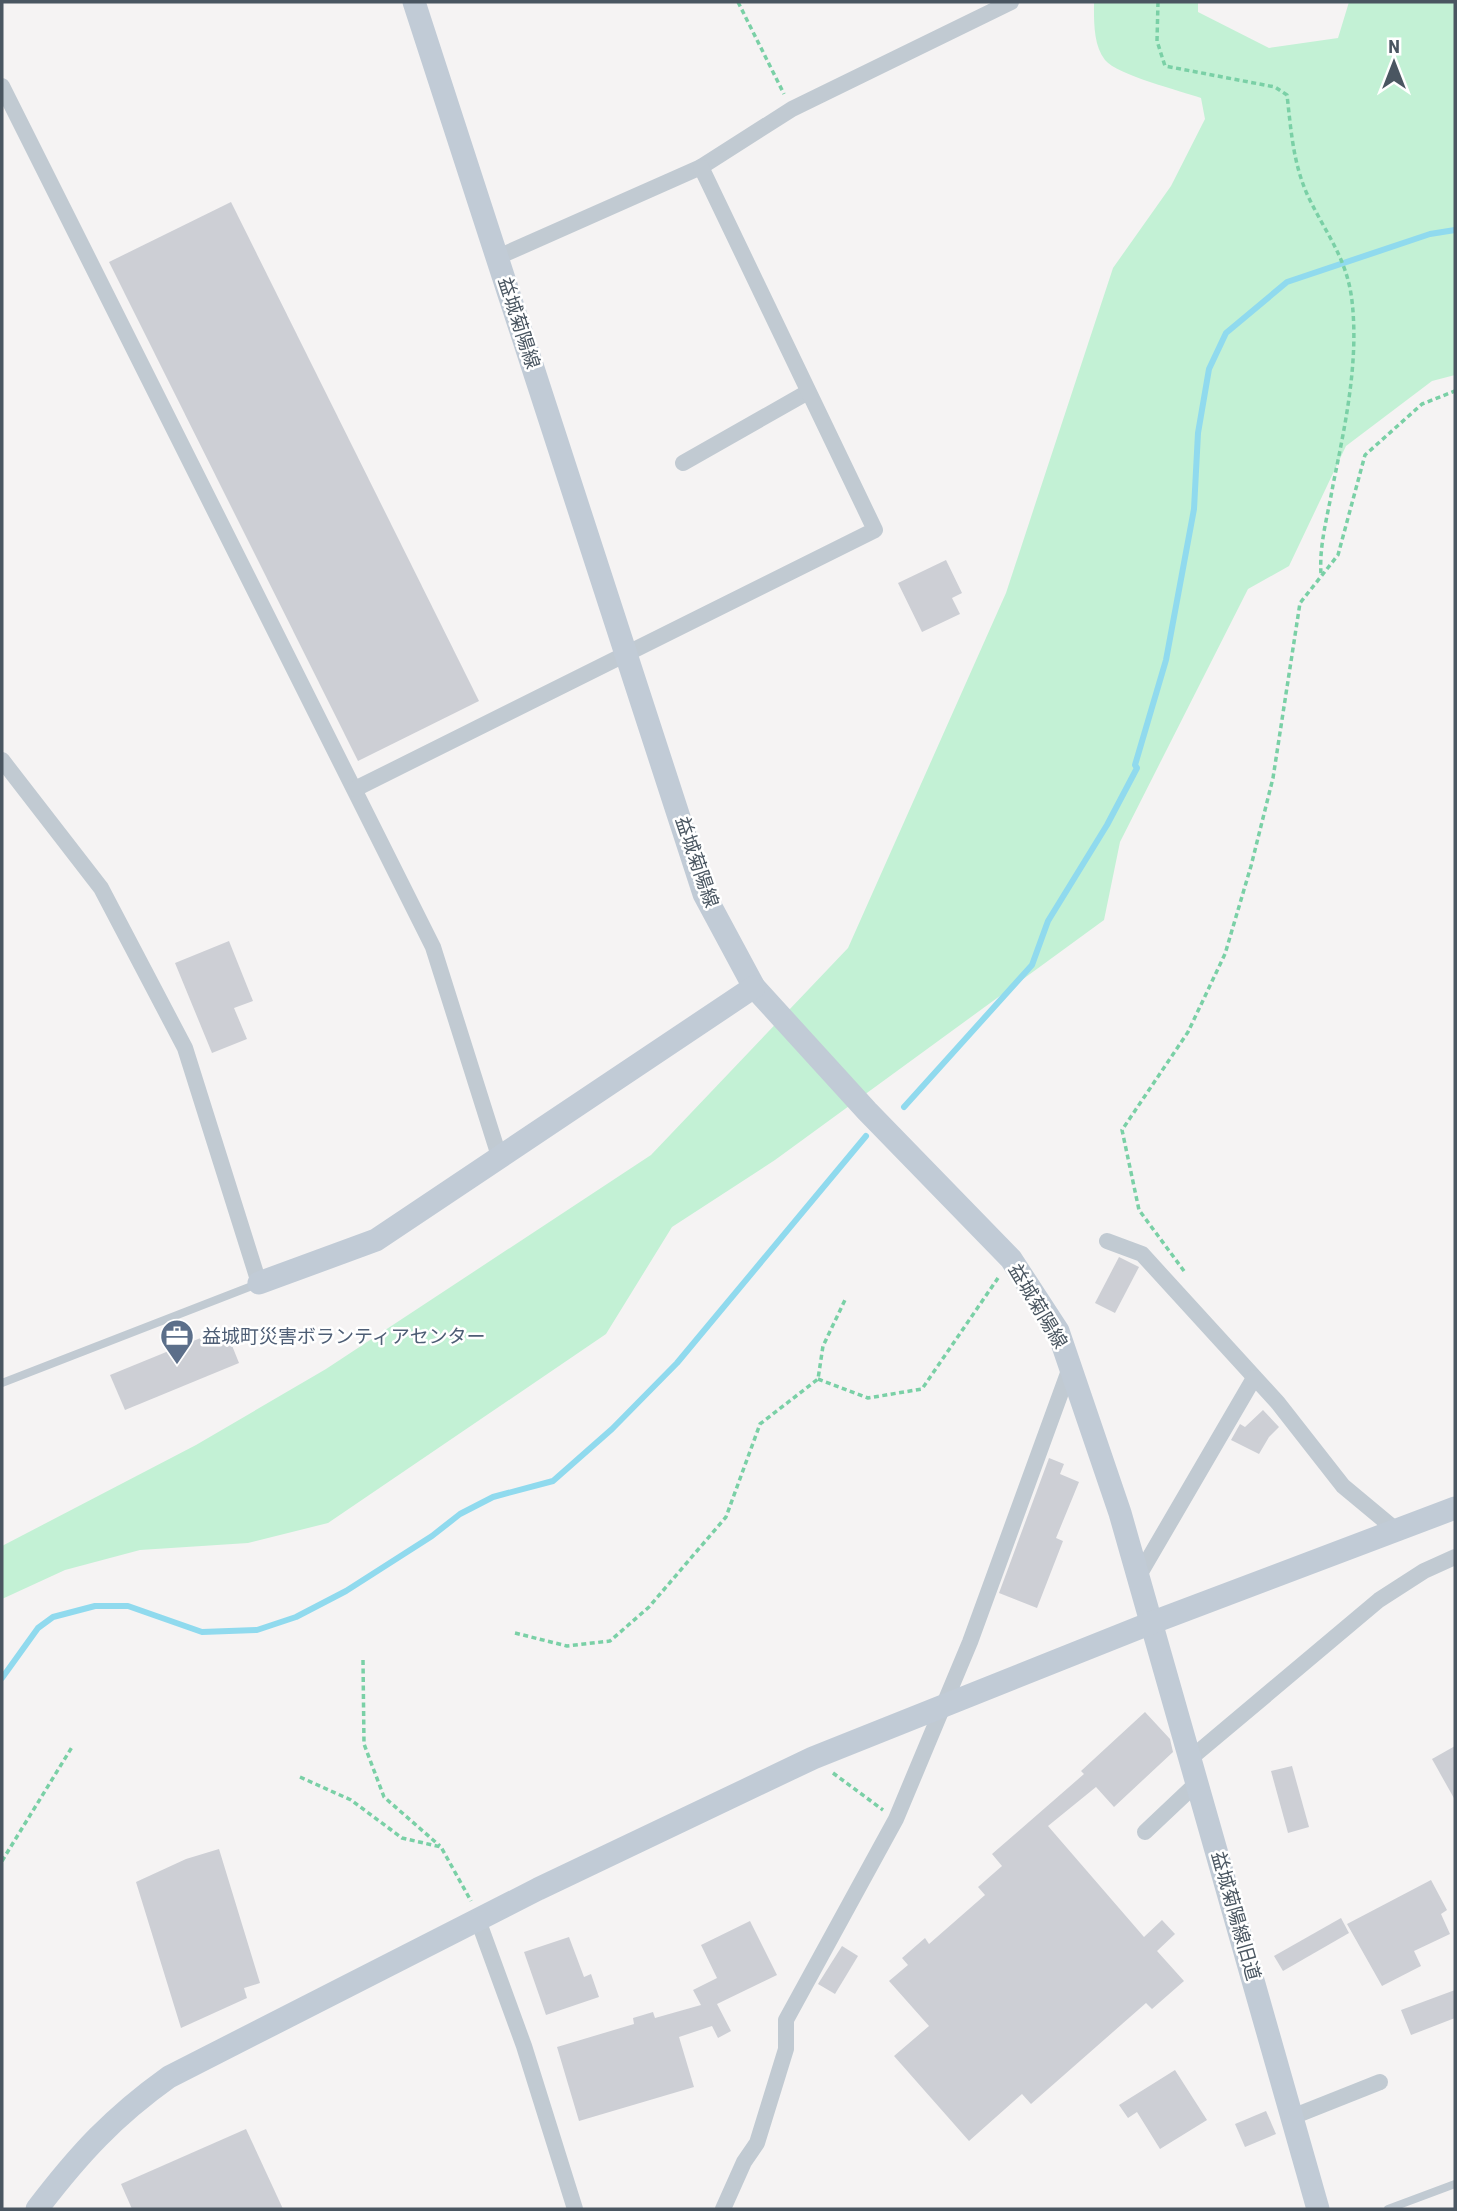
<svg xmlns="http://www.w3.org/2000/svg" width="1457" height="2211" font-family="'Roboto Condensed','Noto Sans JP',sans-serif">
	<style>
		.green { fill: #c3f1d5 }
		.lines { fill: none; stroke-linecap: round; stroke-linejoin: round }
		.stream { stroke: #90daee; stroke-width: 6 }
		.building { fill: #cdcfd5 }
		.path { stroke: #7ad0a6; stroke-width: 3.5; stroke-dasharray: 5 3.5; stroke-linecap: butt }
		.lane { stroke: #c1cad2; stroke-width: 8 }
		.street { stroke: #c1cad2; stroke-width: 16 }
		.secondary { stroke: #c1cbd6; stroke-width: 23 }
		.labels { text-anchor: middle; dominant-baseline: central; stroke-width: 5; stroke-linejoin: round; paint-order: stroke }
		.street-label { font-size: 19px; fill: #4a5661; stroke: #fff }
		.service-label { font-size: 19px; fill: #4e5e75; stroke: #fff; text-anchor: start }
	</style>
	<rect width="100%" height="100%" fill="#f5f3f3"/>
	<path class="green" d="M1094 2H1198V12L1269 48 1338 38 1349 2H1455V375L1432 381 1346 446 1289 566 1248 589 1120 842 1104 920 775 1160 672 1227 606 1334 328 1523 248 1543 140 1550 65 1570 2 1599V1546L196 1445 326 1369 651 1155 848 948 1006 593 1113 268 1171 186 1205 119 1201 98C1181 91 1117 75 1105 60 1093 45 1094 20 1094 2Z"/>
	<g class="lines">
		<g class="stream">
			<path d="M904 1107 1032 965 1048 921 1107 825 1137 768 1135 765 1166 660 1194 509 1198 433 1209 369 1226 333 1287 282 1430 234 1455 230"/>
			<path d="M2 1678 38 1628 53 1617 95 1606H128L202 1632 257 1630 296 1617 346 1591 432 1536 460 1514 493 1497 553 1481 612 1429 677 1363 866 1136"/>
		</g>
	</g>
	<g class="building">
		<path d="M231 202 479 701 358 761 109 262Z"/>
		<path d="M946 560 962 593 952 598 960 614 922 632 898 583Z"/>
		<path d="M229 941 253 1001 234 1008 247 1039 212 1053 175 963Z"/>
		<path d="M1119 1257 1139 1267 1115 1313 1095 1303Z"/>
		<path d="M225 1328 239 1363 125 1410 110 1375Z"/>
		<path d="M1263 1410 1279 1427 1269 1437 1259 1454 1231 1440 1240 1424 1245 1427Z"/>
		<path d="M1049 1458 1064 1464 1060 1474 1079 1482 1056 1538 1063 1541 1037 1608 999 1593Z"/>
		<path d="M1145 1712 1170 1739 1173 1752 1114 1807 1096 1787 1048 1826 1144 1937 1162 1920 1175 1934 1157 1951 1184 1981 1152 2009 1146 2003 1031 2104 1022 2094 969 2141 894 2056 929 2026 889 1981 908 1965 902 1958 925 1938 929 1944 985 1895 978 1887 1002 1866 992 1854 1084 1774 1081 1771Z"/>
		<path d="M1455 1746V1800L1432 1759Z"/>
		<path d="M1292 1766 1309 1827 1288 1833 1271 1771Z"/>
		<path d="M219 1849 260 1983 244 1988 247 1998 181 2028 136 1882 186 1859Z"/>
		<path d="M1431 1880 1447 1910 1441 1914 1450 1934 1414 1951 1421 1966 1382 1986 1347 1924Z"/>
		<path d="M1341 1918 1349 1933 1283 1971 1274 1956Z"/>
		<path d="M750 1921 777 1975 717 2004 731 2031 718 2038 712 2026 679 2037 694 2087 579 2121 557 2047 634 2024 633 2018 653 2012 655 2018 701 2005 693 1990 717 1978 701 1945Z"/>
		<path d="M569 1937 584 1977 591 1974 599 1997 546 2015 524 1952Z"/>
		<path d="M842 1946 858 1956 835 1994 818 1984Z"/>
		<path d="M1455 1990V2018L1411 2035 1401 2010Z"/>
		<path d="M1175 2070 1207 2120 1160 2149 1137 2112 1128 2118 1119 2105Z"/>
		<path d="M1266 2111 1276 2134 1245 2147 1235 2124Z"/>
		<path d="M246 2129 283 2209H132L121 2184Z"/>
	</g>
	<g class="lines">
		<g class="path">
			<path d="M738 2 784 94"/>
			<path d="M1158 2 1157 41 1165 66 1275 87 1287 95C1291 130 1293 162 1307 194 1324 231 1347 257 1352 301 1359 362 1345 426 1333 485 1328 515 1319 544 1321 574"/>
			<path d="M1184 1271 1139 1210 1122 1130 1188 1032 1225 954 1251 866 1273 778 1300 603 1338 555 1365 455 1422 404 1455 391"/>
			<path d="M818 1379 868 1398 922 1389 998 1278"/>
			<path d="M515 1633 567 1646 610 1641 649 1607 726 1517 760 1424 818 1379 823 1346 845 1300"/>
			<path d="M363 1660 364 1744 384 1797 440 1846"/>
			<path d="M833 1773 883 1810"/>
			<path d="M300 1777 351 1800 402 1838 441 1847 471 1901"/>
			<path d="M2 1861 72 1747"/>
		</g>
		<g class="lane">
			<path d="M2 1383 257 1284"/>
			<path d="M1388 2209 1455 2184"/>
		</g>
		<g class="street">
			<path d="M2 86 433 947 499 1156"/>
			<path d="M498 257 701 167 792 109 1011 2"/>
			<path d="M683 463 808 392"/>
			<path d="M2 760 101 888 185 1048 259 1283"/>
			<path d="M355 789 875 530 701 167"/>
			<path d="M1107 1241 1142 1254 1278 1403 1343 1486 1397 1531"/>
			<path d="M1138 1577 1254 1378"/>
			<path d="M1191 1758 1379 1600 1424 1571 1455 1557"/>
			<path d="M1145 1832 1198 1782"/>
			<path d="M478 1920 524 2046 575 2209"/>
			<path d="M1292 2117 1380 2082"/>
			<path d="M723 2209 744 2162 757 2143 786 2049V2020L896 1819 970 1642 1071 1365"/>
		</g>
		<g class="secondary">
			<path d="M414 2 704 894 754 987 867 1111 1011 1259 1058 1331 1120 1513 1318 2209"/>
			<path d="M259 1283 376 1240 754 987"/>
			<path d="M37 2209C79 2154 113 2117 169 2077L538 1889 813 1758 1151 1623 1455 1508"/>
		</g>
	</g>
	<defs>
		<g id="office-pin" transform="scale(1.75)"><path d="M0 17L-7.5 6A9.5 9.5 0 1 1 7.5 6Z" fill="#5c6f8a" stroke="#fff"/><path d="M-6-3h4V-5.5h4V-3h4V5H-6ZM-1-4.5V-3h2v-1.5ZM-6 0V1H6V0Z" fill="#fff"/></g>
	</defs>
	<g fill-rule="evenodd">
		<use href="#office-pin" x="177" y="1336"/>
	</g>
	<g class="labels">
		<g class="street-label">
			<text transform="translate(519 323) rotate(72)">益城菊陽線</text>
			<text transform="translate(697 862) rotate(71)">益城菊陽線</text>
			<text transform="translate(1038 1306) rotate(59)">益城菊陽線</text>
			<text transform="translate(1236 1916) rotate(74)">益城菊陽線旧道</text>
		</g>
		<g class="service-label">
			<text x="202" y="1336">益城町災害ボランティアセンター</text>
		</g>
	</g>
	<rect width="1457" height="2211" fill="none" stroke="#4a5661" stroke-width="7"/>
	<g transform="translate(1394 63)" stroke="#ffffff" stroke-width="5" paint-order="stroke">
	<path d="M0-5L12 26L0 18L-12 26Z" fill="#4a5661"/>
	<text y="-10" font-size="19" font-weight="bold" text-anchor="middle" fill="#4a5661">N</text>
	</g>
</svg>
